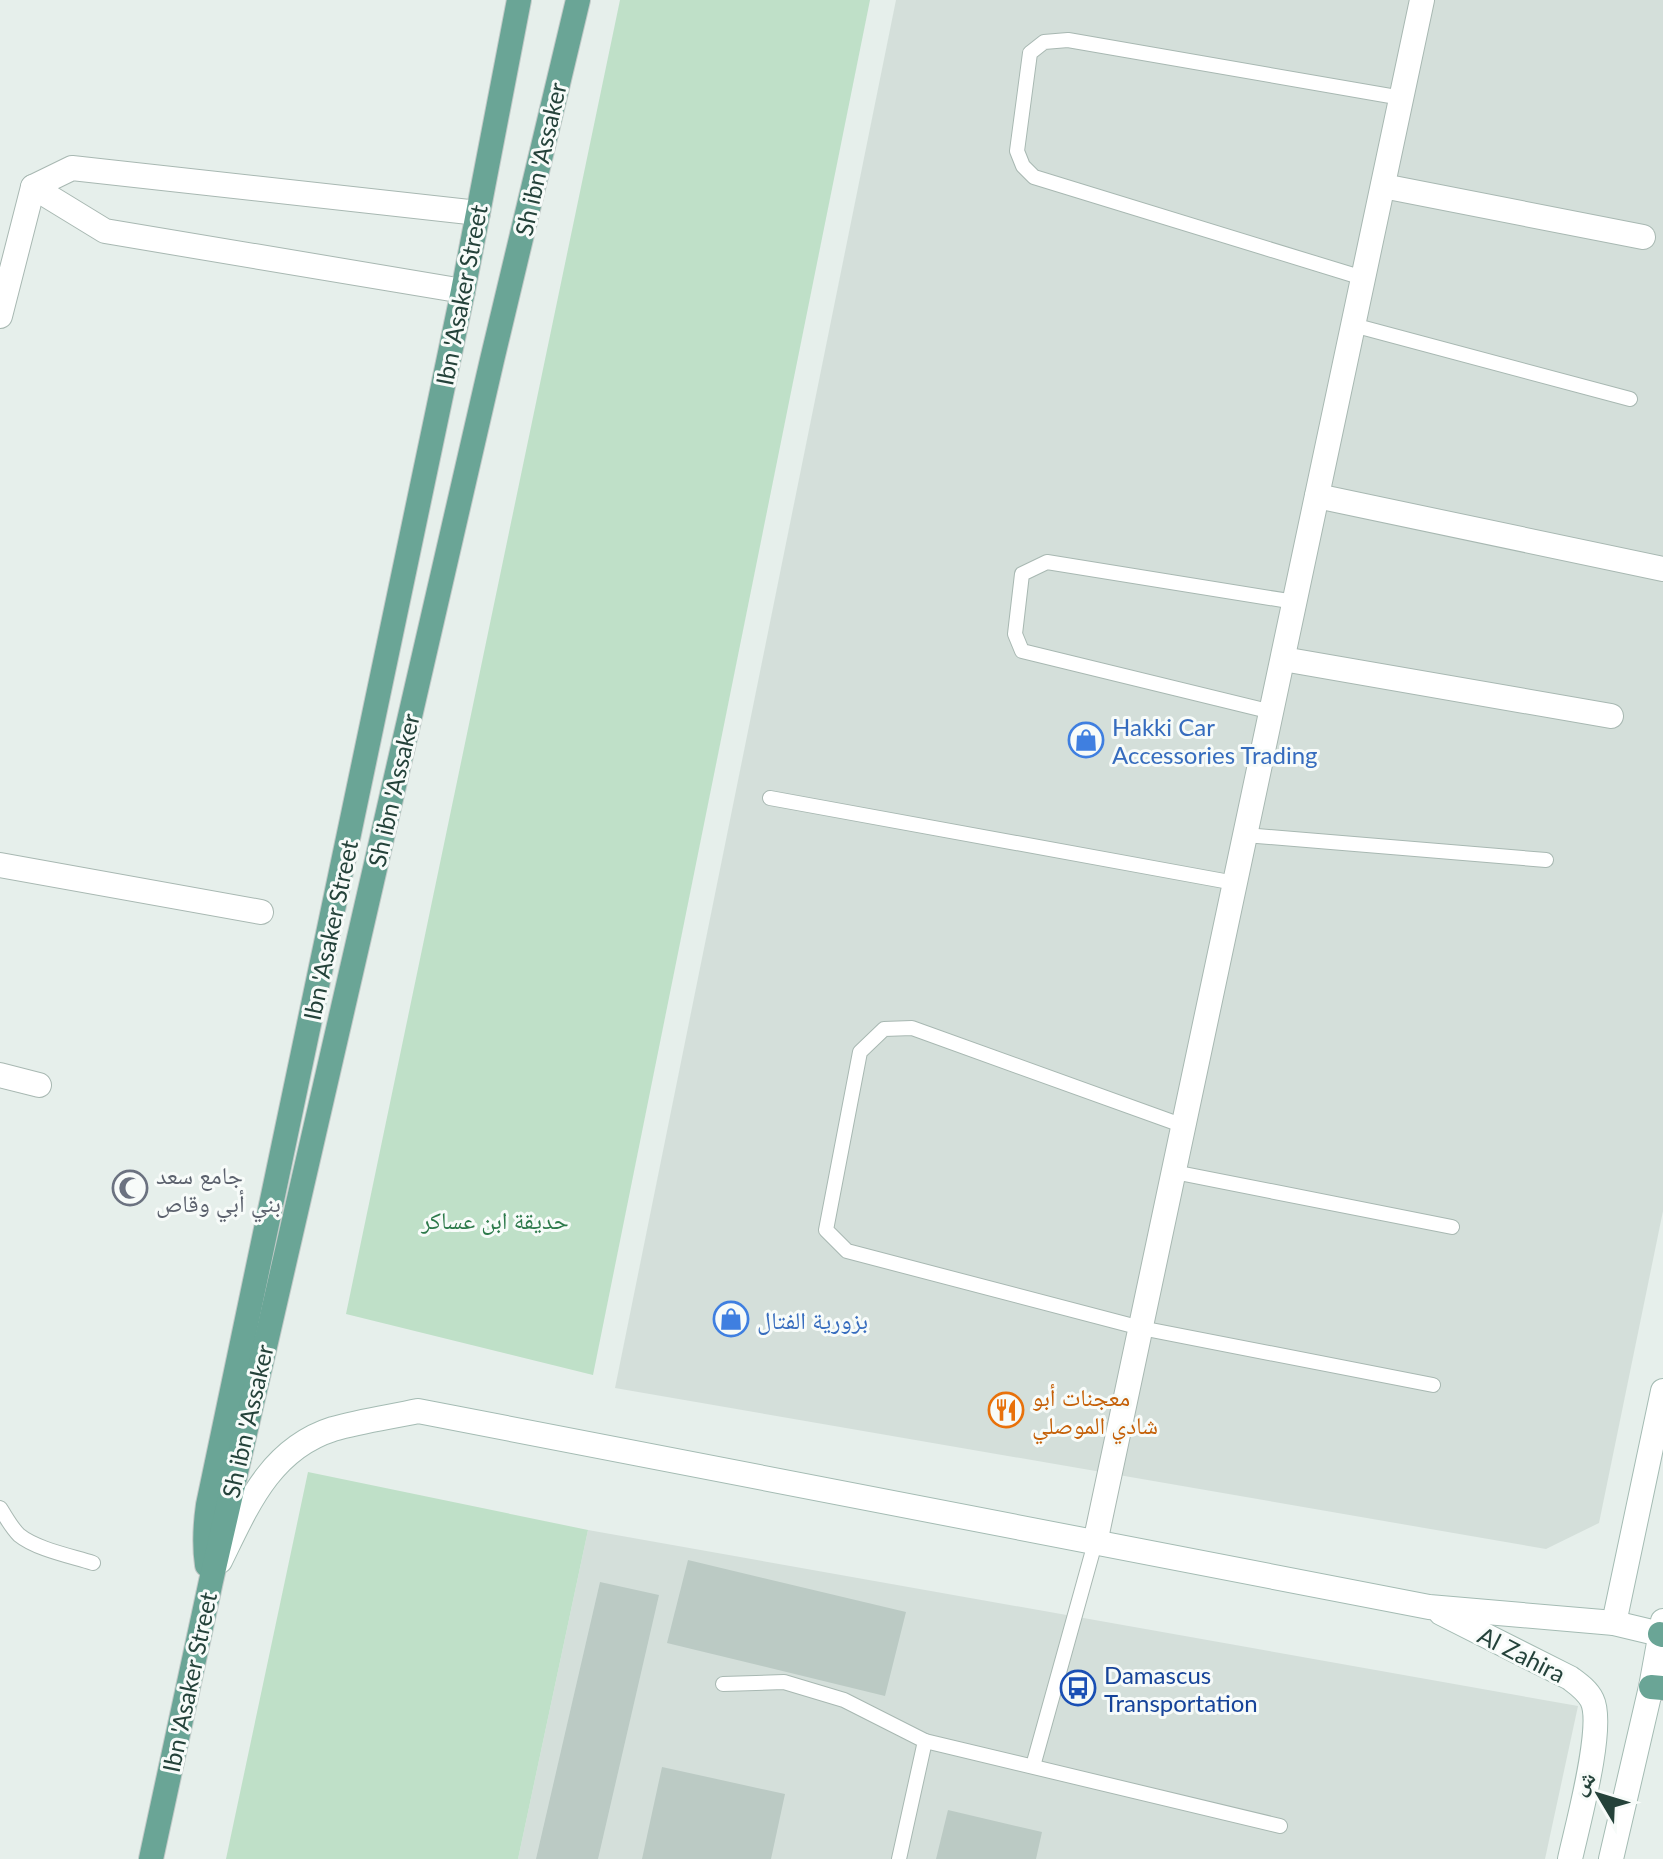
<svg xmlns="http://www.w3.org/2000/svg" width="1663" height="1859" font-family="Lato,'Noto Naskh Arabic',sans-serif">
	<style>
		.built { fill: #d4dfda }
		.green { fill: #bfe0c8 }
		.building { fill: #bbcac4 }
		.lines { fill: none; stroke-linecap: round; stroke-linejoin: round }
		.lane-casing { stroke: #a8b8b2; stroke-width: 16 }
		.street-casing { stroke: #a8b8b2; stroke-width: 26 }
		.secondary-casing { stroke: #a4bbb3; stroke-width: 26 }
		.primary-casing { stroke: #c2cac8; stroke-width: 26 }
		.lane { stroke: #fff; stroke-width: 14 }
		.street { stroke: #fff; stroke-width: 24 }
		.secondary { stroke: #fff; stroke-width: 24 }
		.primary { stroke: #6aa596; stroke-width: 24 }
		.labels { text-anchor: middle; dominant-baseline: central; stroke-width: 6; stroke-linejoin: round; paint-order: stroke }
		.street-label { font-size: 24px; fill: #24423a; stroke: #f7fbf9 }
		.shop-label { font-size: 24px; fill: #366cbe; stroke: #f7fbf9; text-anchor: start }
		.worship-label { font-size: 24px; fill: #5b616d; stroke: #f7fbf9; text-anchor: start }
		.park-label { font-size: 24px; fill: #2d7a4b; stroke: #f7fbf9 }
		.food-label { font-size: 24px; fill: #c56008; stroke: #f7fbf9; text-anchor: start }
		.transit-label { font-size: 24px; fill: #164399; stroke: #f7fbf9; text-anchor: start }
	</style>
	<rect width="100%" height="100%" fill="#e6efeb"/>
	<g class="built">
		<path d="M896 0H1663V1211L1599 1523 1546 1549 615 1388Z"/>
		<path d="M588 1530 1578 1706 1545 1859H518Z"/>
	</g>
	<g class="green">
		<path d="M620 0H870L593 1375 346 1314Z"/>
		<path d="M308 1472 588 1530 518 1859H226Z"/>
	</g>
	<g class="building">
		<path d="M688 1560 906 1612 885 1696 667 1643Z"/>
		<path d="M600 1582 659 1595 598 1859H536Z"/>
		<path d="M662 1767 785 1794 771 1859H642Z"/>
		<path d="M948 1810 1042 1832 1036 1859H936Z"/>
	</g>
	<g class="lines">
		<g class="lane-casing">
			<g id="lane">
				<path d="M1363 278 1034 177 1023 166 1017 151 1030 53 1044 42 1068 40 1402 98"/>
				<path d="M1353 325 1630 399"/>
				<path d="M1272 712 1022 651 1015 634 1022 574 1047 562 1295 602"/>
				<path d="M770 798 1235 883"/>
				<path d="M1245 835 1546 860"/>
				<path d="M1184 1126 912 1028 884 1029 860 1052 826 1230 847 1251 1141 1328 1433 1385"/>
				<path d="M1174 1172 1452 1227"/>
				<path d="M0 1508C6 1517 11 1527 19 1535 36 1549 71 1556 93 1563"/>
				<path d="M723 1684 784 1682 844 1700 925 1741 899 1859"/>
				<path d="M925 1741 1280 1826"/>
				<path d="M1033 1766 1095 1543"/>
			</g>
		</g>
		<g class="street-casing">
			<g id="street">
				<path d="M1383 186 1643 237"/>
				<path d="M33 187 105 231 463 291"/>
				<path d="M0 316 33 187 72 168 478 213"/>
				<path d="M1317 496 1663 569"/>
				<path d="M1283 659 1611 716"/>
				<path d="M0 865 261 912"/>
				<path d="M0 1075 39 1085"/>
				<path d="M1095 1543 1422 0"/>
			</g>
		</g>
		<g class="secondary-casing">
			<g id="secondary">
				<path d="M220 1561C247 1506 270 1449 333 1429 361 1421 390 1417 418 1411L1429 1607 1614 1623 1660 1634"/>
				<path d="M1441 1613 1570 1678C1578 1684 1587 1690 1592 1700 1605 1726 1577 1827 1570 1859"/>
				<path d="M1614 1623 1663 1391"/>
				<path d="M1611 1859 1651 1687 1663 1621"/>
			</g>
		</g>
		<g class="primary-casing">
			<g id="primary">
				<path d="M207 1565C204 1545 205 1526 208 1505L463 291 519 0"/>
				<path d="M1660 1634 1663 1635"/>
				<path d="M1651 1687 1663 1688"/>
				<path d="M151 1859 211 1581 492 360 578 0"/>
			</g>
		</g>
		<use href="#lane" class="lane"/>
		<use href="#street" class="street"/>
		<use href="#secondary" class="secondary"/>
		<use href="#primary" class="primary"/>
	</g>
	<defs>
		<g id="shop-ring" transform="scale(1.8)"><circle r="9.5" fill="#f7fbf9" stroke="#3f7fe0" stroke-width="1.5"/><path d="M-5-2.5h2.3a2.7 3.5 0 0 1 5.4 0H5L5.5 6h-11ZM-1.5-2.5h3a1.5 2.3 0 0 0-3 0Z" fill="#3f7fe0"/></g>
		<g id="mosque-ring" transform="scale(1.8)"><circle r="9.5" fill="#f7fbf9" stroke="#6b7280" stroke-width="1.5"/><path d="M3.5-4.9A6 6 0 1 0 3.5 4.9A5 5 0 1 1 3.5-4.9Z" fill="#6b7280"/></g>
		<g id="restaurant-ring" transform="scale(1.8)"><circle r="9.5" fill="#f7fbf9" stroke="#e8710a" stroke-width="1.5"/><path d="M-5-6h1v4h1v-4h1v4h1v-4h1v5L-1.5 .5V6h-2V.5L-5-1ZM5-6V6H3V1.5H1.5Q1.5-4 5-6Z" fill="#e8710a"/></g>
		<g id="bus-ring" transform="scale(1.8)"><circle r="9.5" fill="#f7fbf9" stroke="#1a4fb4" stroke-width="1.5"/><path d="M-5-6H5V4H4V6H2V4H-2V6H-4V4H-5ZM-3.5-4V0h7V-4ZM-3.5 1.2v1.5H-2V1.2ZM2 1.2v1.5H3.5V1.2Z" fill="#1a4fb4"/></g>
	</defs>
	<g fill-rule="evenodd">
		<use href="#shop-ring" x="1086" y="740"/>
		<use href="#mosque-ring" x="130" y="1188"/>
		<use href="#shop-ring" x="731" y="1319"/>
		<use href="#restaurant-ring" x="1006" y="1410"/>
		<use href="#bus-ring" x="1078" y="1688"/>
	</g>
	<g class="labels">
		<g class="street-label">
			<text transform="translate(540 159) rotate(-77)">Sh ibn 'Assaker</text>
			<text transform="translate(461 295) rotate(-79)">Ibn 'Asaker Street</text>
			<text transform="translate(393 790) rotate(-77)">Sh ibn 'Assaker</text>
			<text transform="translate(330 930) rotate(-78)">Ibn 'Asaker Street</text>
			<text transform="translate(247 1421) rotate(-77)">Sh ibn 'Assaker</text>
			<text transform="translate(1522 1654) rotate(27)">Al Zahira</text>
			<text transform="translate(189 1682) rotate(-78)">Ibn 'Asaker Street</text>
		</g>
		<g class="shop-label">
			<text x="1112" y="726">Hakki Car<tspan x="1112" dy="28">Accessories Trading</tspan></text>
			<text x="757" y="1319">بزورية الفتال</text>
		</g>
		<g class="worship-label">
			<text x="156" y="1174">جامع سعد<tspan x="156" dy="28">بني أبي وقاص</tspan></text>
		</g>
		<g class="park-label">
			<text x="495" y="1219">حديقة ابن عساكر</text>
		</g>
		<g class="food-label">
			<text x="1032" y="1396">معجنات أبو<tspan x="1032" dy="28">شادي الموصلي</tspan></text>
		</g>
		<g class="transit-label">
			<text x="1104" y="1674">Damascus<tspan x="1104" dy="28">Transportation</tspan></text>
		</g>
	</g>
	<g transform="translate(1599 1795) rotate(308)" stroke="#f7fbf9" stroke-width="6" paint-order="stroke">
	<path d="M0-6L14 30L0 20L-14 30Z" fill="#24423a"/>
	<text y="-12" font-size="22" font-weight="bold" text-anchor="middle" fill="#24423a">ش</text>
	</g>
</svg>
